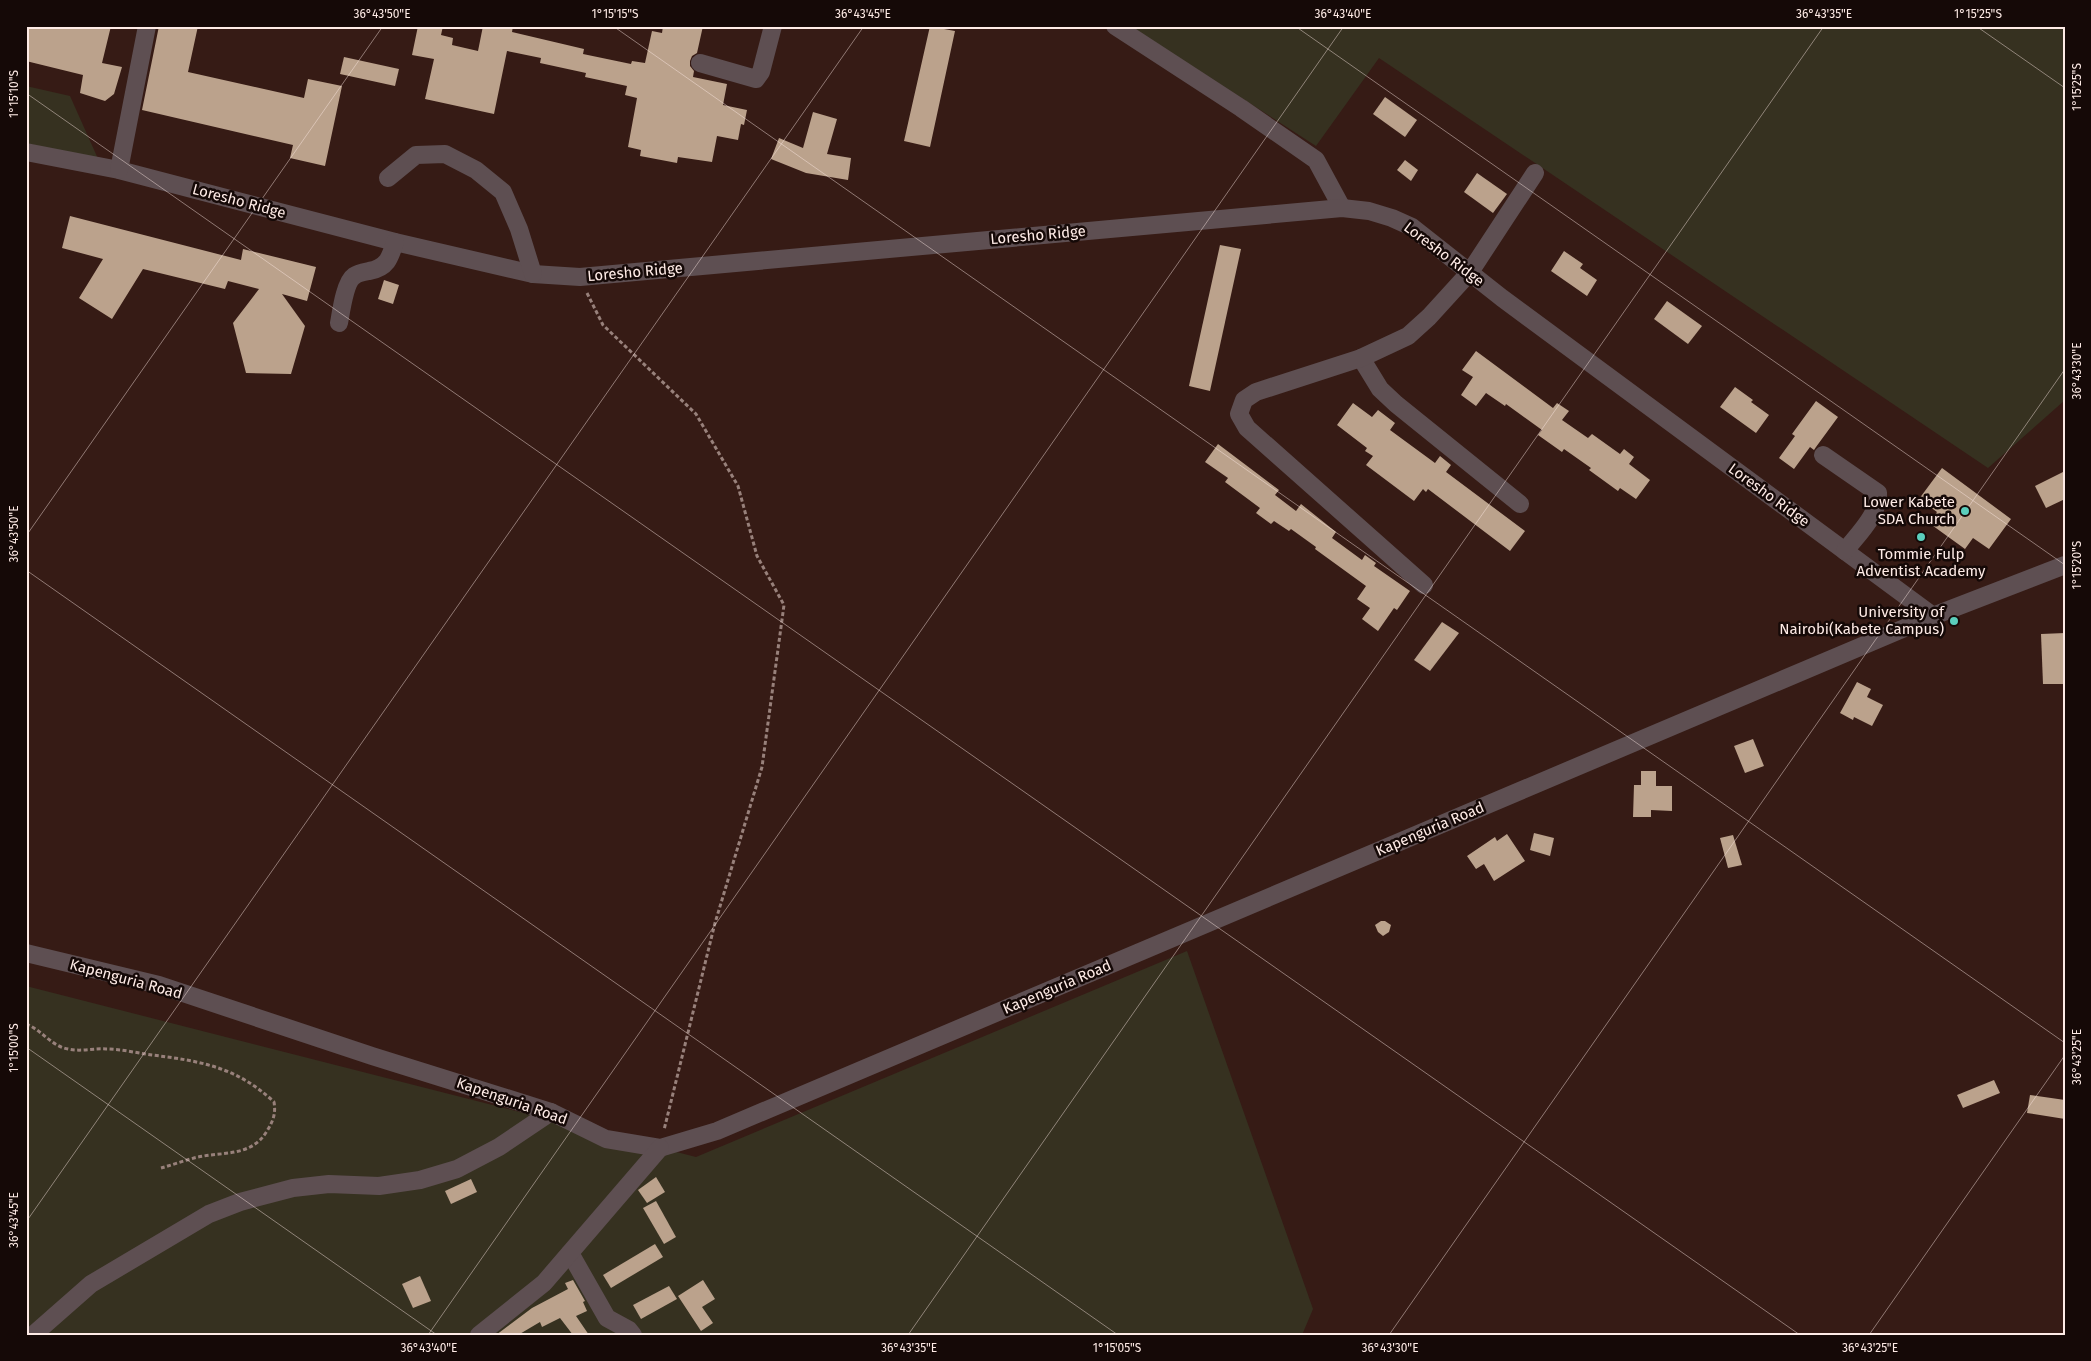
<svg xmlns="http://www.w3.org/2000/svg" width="2091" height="1361" font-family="'Fira Sans',sans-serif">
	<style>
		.green { fill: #363120 }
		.building { fill: #bba28c }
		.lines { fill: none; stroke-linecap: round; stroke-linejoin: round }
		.path { stroke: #98817b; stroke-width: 3; stroke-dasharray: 4 2.5; stroke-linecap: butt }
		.minor { stroke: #5e4f52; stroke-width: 18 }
		.ticks { fill: none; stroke: #feebe6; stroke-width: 1; stroke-opacity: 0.45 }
		.poi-dot { fill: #5bcebc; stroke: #150907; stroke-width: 2 }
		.labels { text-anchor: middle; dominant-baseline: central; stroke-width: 5; stroke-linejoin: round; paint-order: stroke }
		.street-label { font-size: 15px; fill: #feebe6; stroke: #150907 }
		.poi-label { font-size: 15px; fill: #feebe6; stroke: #150907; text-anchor: end }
		.neatline { fill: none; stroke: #feebe6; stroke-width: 2 }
		.ticks-label { font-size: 12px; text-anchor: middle; fill: #feebe6 }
	</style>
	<rect width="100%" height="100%" fill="#361b15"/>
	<g class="green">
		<path d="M1130 26H2065V400L1988 468 1379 58 1316 146Z"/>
		<path d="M26 86 70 96 99 161 26 143Z"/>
		<path d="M1187 951 1313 1309 1302 1335H26V986L696 1157Z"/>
	</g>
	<g class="building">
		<path d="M26 26H111L102 63 122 67 114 94 105 101 80 93 83 75 26 61Z"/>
		<path d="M159 26H198L188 72 304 98 308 79 342 86 325 166 290 158 293 145 142 110Z"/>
		<path d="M418 26H443L441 35 453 38 452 45 478 51 483 26H513L512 32 584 49 583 54 631 64 632 61 645 63 652 31 662 33 663 26H703L697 53 692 56 690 61V66L694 71 693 77 727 84 723 105 747 110 744 125 741 124 738 140 717 136 712 162 678 157 677 163 640 156 641 150 628 147 637 98 625 95 627 86 585 77 586 73 540 63 541 58 507 51 494 114 425 99 434 59 412 55Z"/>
		<path d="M930 26H944V29L955 31 930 147 904 141Z"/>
		<path d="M344 57 399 69 395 86 340 74Z"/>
		<path d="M1385 97 1417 120 1405 137 1373 114Z"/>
		<path d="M813 112 837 119 827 154 851 158 848 180 806 173 771 159 779 138 803 148Z"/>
		<path d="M1405 160 1418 170 1411 181 1397 170Z"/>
		<path d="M1477 173 1507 194 1493 213 1464 192Z"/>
		<path d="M70 216 241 260 243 249 316 267 307 301 282 294 305 326 291 374 246 373 233 323 259 289 228 281 225 289 143 269 112 319 79 298 103 259 62 248Z"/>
		<path d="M1220 245 1241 249 1210 391 1189 386Z"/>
		<path d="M1564 251 1583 264 1580 268 1597 280 1587 296 1551 271Z"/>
		<path d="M384 280 399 285 393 304 378 299Z"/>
		<path d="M1667 301 1702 326 1688 344 1654 319Z"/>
		<path d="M1476 351 1553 408 1557 403 1569 411 1562 420 1588 438 1592 434 1620 454 1624 449 1634 457 1629 464 1650 480 1636 499 1620 488 1618 491 1589 470 1591 468 1564 449 1562 452 1538 435 1542 430 1506 404 1505 406 1486 393 1476 406 1461 395 1473 377 1462 370Z"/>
		<path d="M1735 387 1753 400 1751 402 1769 415 1756 433 1720 407Z"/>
		<path d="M1816 401 1838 417 1816 447 1814 450 1810 447 1794 469 1779 458 1795 436 1792 434Z"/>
		<path d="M1353 403 1372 417 1378 410 1395 423 1390 430 1435 463 1440 456 1451 465 1446 472 1525 531 1510 551 1428 489 1426 492 1423 489 1414 501 1366 465 1373 456 1365 451 1367 448 1337 425Z"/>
		<path d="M1218 444 1279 490 1275 495 1296 511 1301 504 1336 532 1332 538 1362 560 1365 555 1376 563 1374 566 1410 591 1397 610 1394 608 1378 631 1362 619 1370 608 1357 599 1366 586 1315 549 1316 547 1291 529 1289 531 1274 521 1271 524 1256 513 1260 508 1225 482 1228 478 1205 462Z"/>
		<path d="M1942 468 2011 519 1989 549 1973 538 1965 549 1929 523 1937 512 1919 499Z"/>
		<path d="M2065 471V499L2046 508 2035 486Z"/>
		<path d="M1442 622 1459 633 1430 671 1414 660Z"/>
		<path d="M2065 633V684H2043L2041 634Z"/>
		<path d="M1857 682 1871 689 1867 697 1883 705 1872 726 1854 717 1853 720 1840 713Z"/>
		<path d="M1753 739 1764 766 1745 773 1734 746Z"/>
		<path d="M1641 771H1656V786H1672V811L1651 810V817H1633L1634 785H1641Z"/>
		<path d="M1534 833 1554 838 1550 856 1530 850Z"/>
		<path d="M1507 834 1525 861 1494 881 1484 864 1476 869 1467 856 1495 837 1497 841Z"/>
		<path d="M1733 835 1742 865 1728 868 1720 838Z"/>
		<path d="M1381 921H1385L1391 925 1389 932 1383 936 1378 932 1375 925Z"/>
		<path d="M1994 1080 2000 1093 1963 1108 1957 1095Z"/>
		<path d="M2030 1095 2065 1100V1119L2027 1113Z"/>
		<path d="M656 1177 665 1192 647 1203 638 1190Z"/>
		<path d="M471 1179 477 1192 451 1204 445 1191Z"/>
		<path d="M656 1201 676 1237 664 1244 643 1208Z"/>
		<path d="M655 1244 663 1257 611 1288 603 1275Z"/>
		<path d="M420 1276 431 1301 413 1308 402 1284Z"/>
		<path d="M573 1280 585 1301 583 1302 587 1311 576 1316 589 1335H573L560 1318 542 1327 540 1322 518 1335H496L532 1308 568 1289 565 1283Z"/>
		<path d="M703 1280 715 1299 702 1307 713 1323 701 1331 678 1296Z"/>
		<path d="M669 1286 677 1299 641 1319 633 1305Z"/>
	</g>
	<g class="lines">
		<g class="path">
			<path d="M587 293 603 325 696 414 738 486 757 556 784 605 762 767 715 923 664 1130"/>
			<path d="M26 1024C42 1030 51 1046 68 1049 81 1052 94 1048 106 1049 121 1049 137 1053 152 1055 200 1061 237 1067 274 1102 276 1114 273 1121 267 1131 251 1158 221 1151 194 1158 183 1161 172 1165 161 1168"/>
		</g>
		<g class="minor">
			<path d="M1115 26 1241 108 1316 160 1342 208"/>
			<path d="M700 63 756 79 761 72 773 26"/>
			<path d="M26 152 119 170 395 242 533 274 580 277 1342 208 1369 211 1392 218 1412 227 1502 298 1933 616"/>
			<path d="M119 170 147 26"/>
			<path d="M388 178 416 155 445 154 476 170 503 192 519 229 533 274"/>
			<path d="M339 323C341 312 345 282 354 276 358 273 364 272 369 271 387 268 390 258 395 242"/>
			<path d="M1361 358 1380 389 1396 404 1520 504"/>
			<path d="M1823 455 1878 493C1879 515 1858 534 1845 551"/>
			<path d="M1424 585 1247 428 1239 414 1244 400 1256 392 1361 358 1408 336 1429 317 1470 272 1535 173"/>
			<path d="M26 953 159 985 372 1056 551 1112 606 1139 660 1148 717 1131 1933 616 2065 565"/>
			<path d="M570 1253 607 1318 629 1330 633 1335"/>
			<path d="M33 1335 91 1284 209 1214 240 1202 293 1188 329 1184 379 1186 420 1180 457 1169 499 1147 551 1112"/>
			<path d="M479 1335 544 1283 660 1148"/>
		</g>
	</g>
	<path class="ticks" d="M613 26 2065 1043M1295 26 2065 565M1976 26 2065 88M26 93 1800 1335M26 536 383 26M26 570 1118 1335M26 1047 437 1335M26 1222 864 26M428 1335 1344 26M908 1335 1824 26M1389 1335 2065 369M1869 1335 2065 1055"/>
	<g class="poi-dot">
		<circle cx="1965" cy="511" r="5"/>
		<circle cx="1921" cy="537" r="5"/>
		<circle cx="1954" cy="621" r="5"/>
	</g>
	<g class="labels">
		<g class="street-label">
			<text transform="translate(239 201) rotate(15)">Loresho Ridge</text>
			<text transform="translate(1038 235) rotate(-5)">Loresho Ridge</text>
			<text transform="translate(1444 254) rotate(37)">Loresho Ridge</text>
			<text transform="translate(635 272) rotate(-5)">Loresho Ridge</text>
			<text transform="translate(1769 495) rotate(36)">Loresho Ridge</text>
			<text transform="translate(1430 829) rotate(-23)">Kapenguria Road</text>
			<text transform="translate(126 979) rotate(15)">Kapenguria Road</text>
			<text transform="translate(1057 987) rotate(-23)">Kapenguria Road</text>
			<text transform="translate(512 1101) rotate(19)">Kapenguria Road</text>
		</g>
		<g class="poi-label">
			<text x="1955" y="502">Lower Kabete<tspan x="1955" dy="17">SDA Church</tspan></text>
			<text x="1921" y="554" text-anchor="middle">Tommie Fulp<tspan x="1921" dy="17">Adventist Academy</tspan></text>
			<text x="1944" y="612">University of<tspan x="1944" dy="17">Nairobi(Kabete Campus)</tspan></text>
		</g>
	</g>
	<rect width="2091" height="1361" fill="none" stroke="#150907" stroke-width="55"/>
	<rect x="28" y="28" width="2036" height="1306" class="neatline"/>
	<g class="ticks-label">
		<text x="382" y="18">36°43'50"E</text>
		<text x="615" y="18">1°15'15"S</text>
		<text x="863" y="18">36°43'45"E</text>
		<text x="1343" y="18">36°43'40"E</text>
		<text x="1824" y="18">36°43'35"E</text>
		<text x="1978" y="18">1°15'25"S</text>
		<text transform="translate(2077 87) rotate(-90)" y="4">1°15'25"S</text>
		<text transform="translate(14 94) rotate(-90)" y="4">1°15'10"S</text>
		<text transform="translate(2077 371) rotate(-90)" y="4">36°43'30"E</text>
		<text transform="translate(14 534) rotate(-90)" y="4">36°43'50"E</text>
		<text transform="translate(2077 565) rotate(-90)" y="4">1°15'20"S</text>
		<text transform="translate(14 1048) rotate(-90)" y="4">1°15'00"S</text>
		<text transform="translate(2077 1057) rotate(-90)" y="4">36°43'25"E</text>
		<text transform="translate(14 1220) rotate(-90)" y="4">36°43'45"E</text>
		<text x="429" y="1352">36°43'40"E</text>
		<text x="909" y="1352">36°43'35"E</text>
		<text x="1117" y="1352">1°15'05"S</text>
		<text x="1390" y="1352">36°43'30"E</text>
		<text x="1870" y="1352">36°43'25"E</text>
	</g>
</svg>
